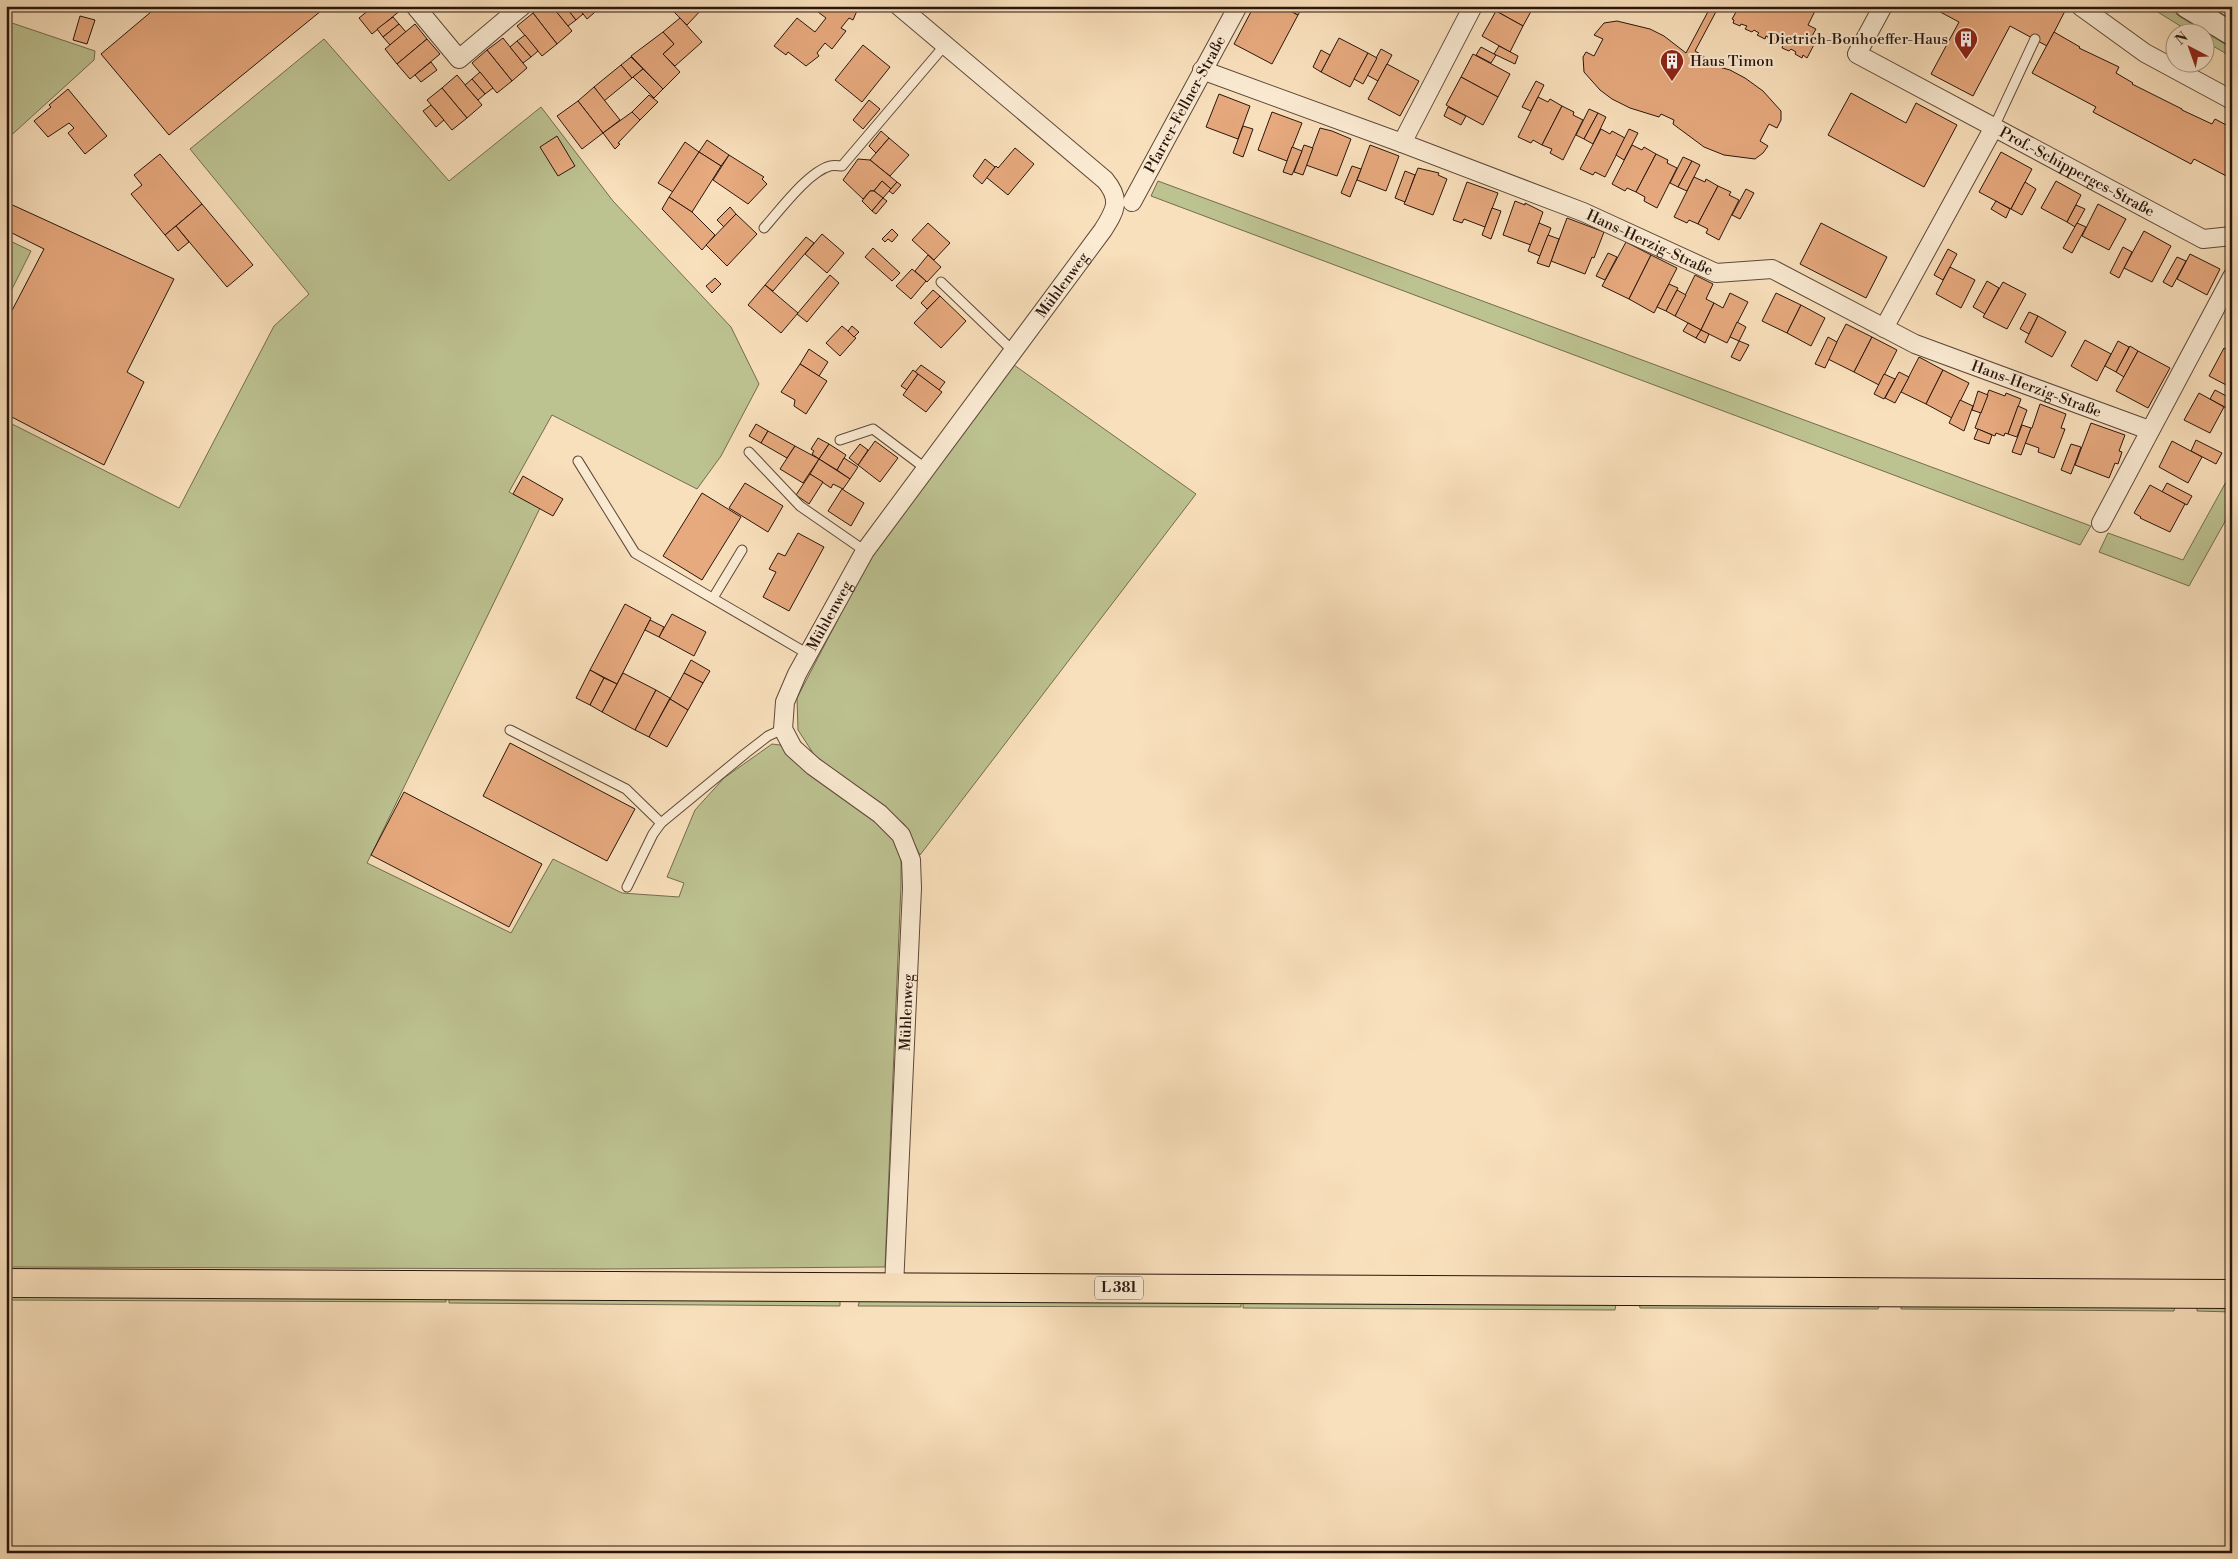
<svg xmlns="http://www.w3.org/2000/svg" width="2238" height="1559" font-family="'Libre Bodoni',serif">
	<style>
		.green { fill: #bdc291; stroke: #746c4f }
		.building { fill: #e7a97e; stroke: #2a150d }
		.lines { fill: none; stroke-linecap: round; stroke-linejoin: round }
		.service-casing { stroke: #5e4839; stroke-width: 11 }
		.minor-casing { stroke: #5e4839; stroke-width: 20 }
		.tertiary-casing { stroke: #5e4839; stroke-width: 25 }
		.primary-casing { stroke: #2a150d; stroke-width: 30 }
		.service { stroke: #fbebd3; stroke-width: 9 }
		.minor { stroke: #fbebd3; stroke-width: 18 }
		.tertiary { stroke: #fbebd3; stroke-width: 22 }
		.primary { stroke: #f9e0bc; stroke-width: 28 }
		.labels { text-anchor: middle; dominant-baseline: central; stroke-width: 4; stroke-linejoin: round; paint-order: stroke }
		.shield { fill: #fbebd3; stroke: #695548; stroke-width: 1 }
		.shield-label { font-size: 14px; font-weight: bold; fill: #2a150d }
		.poi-label { font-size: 15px; fill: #2a150d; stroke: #fbebd3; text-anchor: end }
		.street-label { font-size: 15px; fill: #2a150d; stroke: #fbebd3 }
	</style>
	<rect width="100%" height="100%" fill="#f9e0bc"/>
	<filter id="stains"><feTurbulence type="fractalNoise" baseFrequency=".004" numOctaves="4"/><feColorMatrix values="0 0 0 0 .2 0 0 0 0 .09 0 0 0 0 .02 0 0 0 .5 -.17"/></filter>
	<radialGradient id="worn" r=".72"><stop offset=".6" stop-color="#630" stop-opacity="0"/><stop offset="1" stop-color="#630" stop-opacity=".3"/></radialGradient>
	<g class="green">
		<path d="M2148 6H2167L2232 46V57L2206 42V32H2190Z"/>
		<path d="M6 21 95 51 94 60 6 140Z"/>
		<path d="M324 39 449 181 541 107 613 201 731 327 759 384 721 456 697 489 552 415 509 492 540 508 367 863 511 933 553 859 622 893 679 897 684 883 667 877 695 810 724 778 772 744 780 745 880 819C904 842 901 853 901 885L885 1267 602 1269 6 1267V421L179 508 274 326 309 294 190 149Z"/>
		<path d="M1158 181 2091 526 2080 545 1151 196Z"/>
		<path d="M6 239 31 251 6 301Z"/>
		<path d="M1014 365 1196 494 920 855 904 824 815 756 798 730 797 698 873 552 941 464Z"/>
		<path d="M2232 471V509L2189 586 2099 552 2108 533 2183 560Z"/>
		<path d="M6 1293 446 1296V1302L6 1300Z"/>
		<path d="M449 1296 840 1299V1306L449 1303Z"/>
		<path d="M860 1300 1241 1302V1307L858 1306Z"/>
		<path d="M1639 1302 1881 1303 1878 1309 1640 1308Z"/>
		<path d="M1243 1303 1616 1304 1615 1310 1243 1308Z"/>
		<path d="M1901 1303 2175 1306 2174 1311 1901 1309Z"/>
		<path d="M2197 1307H2232V1312L2197 1311Z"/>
	</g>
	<g class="building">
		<path d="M158 6H327L169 135 101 54Z"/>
		<path d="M374 6H400L402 9 372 34 359 18Z"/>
		<path d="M541 6H552L572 31 557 44 533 13Z"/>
		<path d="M560 6H565L576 20 568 26 555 10Z"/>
		<path d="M565 6H577L583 14 576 20Z"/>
		<path d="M577 6H602L587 19Z"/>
		<path d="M668 6H704V7L687 25Z"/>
		<path d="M823 6H859L853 20 849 18 841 28 846 31 832 49 825 43 817 53 819 56 806 66 788 52 786 55 774 46 797 18 815 32 826 18 818 12Z"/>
		<path d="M1254 6H1281L1298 15 1272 64 1234 44Z"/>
		<path d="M1281 6H1303L1298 15Z"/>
		<path d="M1498 6H1534L1523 26 1496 11Z"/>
		<path d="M1711 6H1719L1695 51 1704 56 1701 62 1730 70 1745 78 1763 91 1781 111V120L1777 128 1769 124 1760 141 1768 146 1763 153 1755 159 1724 155 1704 147 1673 124 1674 120 1661 114 1659 117 1630 108 1612 99 1600 90 1584 72 1583 57 1586 52 1594 56 1603 39 1594 35 1604 23 1617 21 1650 29 1664 36 1686 53Z"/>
		<path d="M1725 6H1811L1816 9 1808 25 1816 29 1812 36 1817 39 1807 58 1803 55 1802 58 1795 54 1796 52 1791 49 1789 51 1782 48 1783 45 1770 42 1771 39 1766 36 1765 39 1757 35 1759 33 1754 30 1752 32 1745 29 1747 26 1741 24 1740 26 1733 23 1734 20 1732 19 1736 12Z"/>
		<path d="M1929 6H2059L2066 9 2047 46 2010 26 1973 96 1931 74 1959 22Z"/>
		<path d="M1496 11 1523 26 1510 52 1482 36Z"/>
		<path d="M533 13 557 44 542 56 517 26Z"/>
		<path d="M80 16 95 20 87 44 73 40Z"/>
		<path d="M393 17 399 24 383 37 377 29Z"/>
		<path d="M680 18 702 42 675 66 663 54 674 44 663 32Z"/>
		<path d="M399 24 406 32 390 45 383 37Z"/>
		<path d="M415 24 427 39 397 64 385 49Z"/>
		<path d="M663 32 674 44 663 54 680 72 663 89 631 56Z"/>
		<path d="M2054 32 2080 47 2079 48 2119 67 2116 73 2133 83 2132 84 2182 109V110L2212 124 2215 119 2232 128V179L2194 159 2191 164 2093 112 2096 107 2032 73Z"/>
		<path d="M525 35 538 51 531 57 517 41Z"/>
		<path d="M503 38 527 68 512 81 487 50Z"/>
		<path d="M1339 38 1368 53 1350 87 1321 72Z"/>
		<path d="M427 39 440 54 410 79 397 64Z"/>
		<path d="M517 41 531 57 523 63 510 47Z"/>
		<path d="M863 45 890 67 862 102 835 80Z"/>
		<path d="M1499 46 1518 56 1515 64 1494 54Z"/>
		<path d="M1481 47 1496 55 1491 63 1476 55Z"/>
		<path d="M1381 49 1392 55 1378 81 1367 75Z"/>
		<path d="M487 50 512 81 497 93 472 63Z"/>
		<path d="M1321 50 1330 55 1321 72 1313 67Z"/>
		<path d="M1368 53 1377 58 1363 84 1354 79Z"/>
		<path d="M1473 54 1510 74 1498 97 1461 77Z"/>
		<path d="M631 57 643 69 632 78 621 65Z"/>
		<path d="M431 62 437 70 421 82 415 75Z"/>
		<path d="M1387 64 1419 81 1400 116 1368 99Z"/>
		<path d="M621 65 632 78 604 101 594 87Z"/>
		<path d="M643 69 663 89 654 98 633 77Z"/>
		<path d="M480 72 493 88 485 94 472 79Z"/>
		<path d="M457 75 482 105 467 118 442 88Z"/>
		<path d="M1461 77 1498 97 1483 125 1446 105Z"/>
		<path d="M472 79 485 94 478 100 465 85Z"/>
		<path d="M1536 81 1544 85 1531 111 1522 107Z"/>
		<path d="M594 87 620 120 603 133 578 101Z"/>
		<path d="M442 88 467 118 452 130 427 100Z"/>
		<path d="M68 89 107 136 85 154 68 133 74 128 69 123 48 137 34 121 51 107 49 105Z"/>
		<path d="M1851 93 1906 123 1916 103 1957 125 1924 187 1828 135Z"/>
		<path d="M1219 94 1250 106 1238 139 1206 127Z"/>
		<path d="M649 95 658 102 640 120 632 112Z"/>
		<path d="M1538 97 1548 102 1550 99 1562 106 1542 145 1533 140 1531 143 1518 137Z"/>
		<path d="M869 100 880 109 863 129 853 120Z"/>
		<path d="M578 101 603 133 582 149 557 116Z"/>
		<path d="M431 105 444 120 436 127 423 111Z"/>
		<path d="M1562 106 1574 112 1573 115 1583 120 1563 160 1550 153 1552 149 1542 145Z"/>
		<path d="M1448 107 1466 116 1461 125 1444 116Z"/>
		<path d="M1589 109 1598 113 1584 139 1576 135Z"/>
		<path d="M632 112 640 120 618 143 620 144 615 149 603 133Z"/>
		<path d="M1272 112 1302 123 1287 161 1258 150Z"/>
		<path d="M1598 113 1606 117 1593 144 1584 139Z"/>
		<path d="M1243 126 1253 129 1243 157 1233 153Z"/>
		<path d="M1320 128 1332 131 1351 139 1337 176 1306 165Z"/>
		<path d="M1601 129 1610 134 1612 131 1625 138 1605 177 1595 172 1593 175 1580 169Z"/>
		<path d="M1629 129 1638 133 1624 160 1616 155Z"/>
		<path d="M881 131 889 138 876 153 869 146Z"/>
		<path d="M557 136 575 166 558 176 540 147Z"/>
		<path d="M889 138 909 155 890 176 870 160Z"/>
		<path d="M707 140 729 155 721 166 699 152Z"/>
		<path d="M685 142 699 152 673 192 658 183Z"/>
		<path d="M1304 145 1313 148 1303 175 1294 172Z"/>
		<path d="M1370 145 1399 156 1386 191 1357 180Z"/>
		<path d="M1632 145 1642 150 1644 147 1656 154 1636 192 1627 188 1625 191 1612 184Z"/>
		<path d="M1292 147 1302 151 1292 175 1283 172Z"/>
		<path d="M1015 148 1034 164 1008 195 986 177 996 166 998 168Z"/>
		<path d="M699 152 721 166 692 212 669 197Z"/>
		<path d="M2001 152 2032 169 2011 209 1979 192Z"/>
		<path d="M160 154 202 204 165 235 131 194 142 185 134 175Z"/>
		<path d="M1656 154 1668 160 1667 163 1677 168 1657 208 1644 201 1645 197 1636 192Z"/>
		<path d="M729 155 764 177 762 179 767 184 748 204 713 180Z"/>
		<path d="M1683 157 1692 161 1678 187 1670 183Z"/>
		<path d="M858 159 870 160 897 182 891 189 882 181 874 191H870L863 199 843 180Z"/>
		<path d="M985 159 995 167 982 184 973 176Z"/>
		<path d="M1692 161 1700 165 1687 191 1678 187Z"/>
		<path d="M1352 166 1361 169 1350 197 1341 193Z"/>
		<path d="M1418 168 1439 173 1438 175 1447 179 1433 215 1404 204Z"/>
		<path d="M1405 171 1415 175 1405 202 1395 198Z"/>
		<path d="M1694 177 1705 182 1706 179 1718 186 1698 224 1689 220 1687 223 1674 217Z"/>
		<path d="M882 181 891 189 883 198 874 191Z"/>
		<path d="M2056 181 2081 195 2067 222 2041 208Z"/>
		<path d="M897 182 901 185 893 194 889 191Z"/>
		<path d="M1467 182 1498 193 1485 227 1464 219 1462 223 1453 220Z"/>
		<path d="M2025 182 2036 189 2022 215 2011 209Z"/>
		<path d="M1718 186 1731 192 1729 195 1739 200 1719 240 1706 233 1708 229 1698 224Z"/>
		<path d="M1746 189 1754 193 1740 219 1732 215Z"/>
		<path d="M870 191H874L883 198 872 211 862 201Z"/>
		<path d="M669 197 692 212 715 235 702 250 662 209Z"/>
		<path d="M883 198 887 201 876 214 872 211Z"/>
		<path d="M1515 201 1525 205V203L1543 212 1531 245 1503 235Z"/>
		<path d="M1996 201 2010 209 2006 218 1991 209Z"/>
		<path d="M6 202 174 279 127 372 144 382 104 465 6 414V322L44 249 6 230Z"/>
		<path d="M202 204 253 265 227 287 176 226Z"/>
		<path d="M2098 204 2126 219 2109 250 2082 236Z"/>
		<path d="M2076 205 2085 209 2075 227 2067 222Z"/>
		<path d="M730 207 736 214 724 227 717 220Z"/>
		<path d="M1492 208 1501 211 1491 239 1482 235Z"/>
		<path d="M736 214 757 234 727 266 706 245Z"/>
		<path d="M1567 218 1604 232 1594 258 1592 257 1585 274 1551 261Z"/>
		<path d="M928 223 950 243 934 260 912 240Z"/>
		<path d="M1539 223 1551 228 1540 256 1528 251Z"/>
		<path d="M1821 223 1887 257 1866 298 1800 264Z"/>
		<path d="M2077 223 2086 227 2072 253 2063 248Z"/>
		<path d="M176 226 189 242 178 251 165 235Z"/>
		<path d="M892 229 898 235 892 242 888 239 885 242 882 239Z"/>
		<path d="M2144 231 2171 246 2152 282 2124 268Z"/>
		<path d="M822 234 844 253 827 273 805 254Z"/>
		<path d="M1548 235 1559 239 1549 267 1537 263Z"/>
		<path d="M806 237 814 243 773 291 765 285Z"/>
		<path d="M1626 242 1651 255 1629 299 1602 286Z"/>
		<path d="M2123 247 2132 252 2119 278 2110 273Z"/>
		<path d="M873 248 900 273 892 281 865 257Z"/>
		<path d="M1948 249 1957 254 1943 280 1934 275Z"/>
		<path d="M1608 253 1617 257 1605 280 1596 276Z"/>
		<path d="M2190 254 2220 269 2207 295 2177 279Z"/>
		<path d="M928 255 941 267 927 282 915 271Z"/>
		<path d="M1651 255 1677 268 1654 313 1629 299Z"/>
		<path d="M2177 257 2186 261 2172 287 2163 282Z"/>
		<path d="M1950 267 1975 280 1961 308 1936 294Z"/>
		<path d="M912 269 926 281 911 299 896 286Z"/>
		<path d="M830 275 839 283 807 322 797 314Z"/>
		<path d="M1695 275 1713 284 1706 299 1714 303 1701 330 1675 316Z"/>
		<path d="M715 278 721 284 712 293 706 286Z"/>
		<path d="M1987 281 1999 288 1985 314 1973 307Z"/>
		<path d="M2003 282 2026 294 2007 329 1983 317Z"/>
		<path d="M1669 284 1678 288 1666 311 1657 307Z"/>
		<path d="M765 285 798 313 781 333 748 305Z"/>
		<path d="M933 290 940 296 927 309 921 303Z"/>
		<path d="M1677 290 1686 295 1675 316 1666 311Z"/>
		<path d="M1730 293 1748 302 1727 343 1701 330 1714 303 1723 308Z"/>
		<path d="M1776 293 1801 305 1787 333 1762 321Z"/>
		<path d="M940 296 966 321 941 348 914 323Z"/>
		<path d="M1801 305 1825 318 1811 346 1787 333Z"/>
		<path d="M2029 312 2038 316 2029 334 2020 329Z"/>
		<path d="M2038 316 2066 332 2052 357 2025 342Z"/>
		<path d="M1737 322 1746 327 1739 341 1730 337Z"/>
		<path d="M1688 323 1701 330 1696 338 1683 331Z"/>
		<path d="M1846 324 1872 337 1854 372 1828 359Z"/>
		<path d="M842 326 856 338 840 356 826 343Z"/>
		<path d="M852 326 859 332 854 337 848 331Z"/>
		<path d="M1701 330 1709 334 1705 343 1696 338Z"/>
		<path d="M1828 337 1837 342 1825 368 1815 364Z"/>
		<path d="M1872 337 1897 350 1879 385 1854 372Z"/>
		<path d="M2085 340 2111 354 2097 381 2071 366Z"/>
		<path d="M1739 341 1749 345 1740 361 1731 357Z"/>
		<path d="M2118 341 2129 347 2116 372 2105 366Z"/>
		<path d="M2130 346 2138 351 2124 377 2116 372Z"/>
		<path d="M2224 348 2232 352V388L2209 376Z"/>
		<path d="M809 349 828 362 819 376 800 364Z"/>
		<path d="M2138 351 2170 368 2148 408 2116 391Z"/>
		<path d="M1919 357 1943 370 1926 404 1901 392Z"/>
		<path d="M800 364 827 381 806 414 794 406 795 400 781 392Z"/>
		<path d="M921 365 945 382 939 390 915 372Z"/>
		<path d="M913 370 918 374 907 390 901 386Z"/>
		<path d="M1943 370 1969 383 1952 418 1926 404Z"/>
		<path d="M1899 372 1909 377 1895 403 1885 398Z"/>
		<path d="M918 374 942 392 926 412 903 395Z"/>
		<path d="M1884 374 1895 379 1884 399 1874 394Z"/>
		<path d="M1989 390 2005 396 2006 393 2021 399 2008 434 2005 433 2004 436 1996 433 1995 436 1975 428Z"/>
		<path d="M2215 390 2232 399V411L2210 399Z"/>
		<path d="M1978 391 1988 395 1981 413 1972 410Z"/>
		<path d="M2199 393 2224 407 2210 433 2184 420Z"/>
		<path d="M1960 400 1973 406 1964 431 1949 423Z"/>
		<path d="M2040 404 2066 414 2061 428 2065 429 2054 458 2038 452 2039 448 2025 443 2031 428H2032Z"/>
		<path d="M2018 406 2027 410 2017 437 2008 434Z"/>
		<path d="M2091 423 2125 435 2119 451 2122 452 2118 464 2115 463 2109 478 2075 465Z"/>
		<path d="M756 424 768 431 761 443 749 436Z"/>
		<path d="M2022 425 2031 428 2021 455 2012 452Z"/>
		<path d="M1978 429 1992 435 1989 444 1974 439Z"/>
		<path d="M768 431 795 446 787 458 761 443Z"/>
		<path d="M818 438 829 444 819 459 812 454 814 451 811 449Z"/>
		<path d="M2196 440 2222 453 2216 464 2191 451Z"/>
		<path d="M875 441 898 458 880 482 858 465Z"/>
		<path d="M2172 441 2202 457 2188 483 2159 467Z"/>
		<path d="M829 444 846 455 837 470 819 459Z"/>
		<path d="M860 444 868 450 858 465 849 458Z"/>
		<path d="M2071 444 2081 447 2071 474 2061 470Z"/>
		<path d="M795 446 819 459 803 483 780 469Z"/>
		<path d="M844 458 858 467 850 479 837 470Z"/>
		<path d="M819 459 850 479 843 489 833 484 831 488 810 474Z"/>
		<path d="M810 474 823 482 809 504 796 495Z"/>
		<path d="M523 476 563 499 553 516 513 494Z"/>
		<path d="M745 483 783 506 768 532 729 508Z"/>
		<path d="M2167 483 2192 496 2187 505 2162 492Z"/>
		<path d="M2150 485 2185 504 2170 532 2140 518 2141 517 2134 513Z"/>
		<path d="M842 489 864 503 851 526 828 511Z"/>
		<path d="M702 493 741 517 702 580 663 556Z"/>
		<path d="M798 533 824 547 789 611 763 597 776 572 769 569 778 553 785 556Z"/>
		<path d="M625 604 651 618 617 684 590 670Z"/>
		<path d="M672 614 706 632 694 656 659 637Z"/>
		<path d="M650 620 664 627 659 637 645 630Z"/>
		<path d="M691 660 710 671 703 683 684 673Z"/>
		<path d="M590 670 604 678 590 705 576 698Z"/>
		<path d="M623 673 656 690 635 730 602 712Z"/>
		<path d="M684 673 703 683 688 710 670 699Z"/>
		<path d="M604 678 617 684 602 712 590 705Z"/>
		<path d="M656 690 670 698 649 737 635 730Z"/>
		<path d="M670 699 688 710 667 747 649 737Z"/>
		<path d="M510 743 635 809 607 861 483 796Z"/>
		<path d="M404 792 542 864 509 927 371 855Z"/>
	</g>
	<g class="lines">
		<g class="service-casing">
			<g id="service">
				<path d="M1994 127 2035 39"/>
				<path d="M764 228C780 210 808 172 830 166 834 165 839 166 842 166L945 45"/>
				<path d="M941 282 1013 351"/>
				<path d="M840 440 873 429 925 468"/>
				<path d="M749 452 800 506 865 551"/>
				<path d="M578 461 635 553 808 654"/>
				<path d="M713 598 742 550"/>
				<path d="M510 730 626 789 661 823"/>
				<path d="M627 887 653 834 661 823 746 753 768 736 783 729"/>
			</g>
		</g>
		<g class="minor-casing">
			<g id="minor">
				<path d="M415 6 459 59 522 6"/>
				<path id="s1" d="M1883 6 1857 54 2203 239 2232 236"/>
				<path d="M2080 6 2145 53 2232 100"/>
				<path id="s2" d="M1202 70 1402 143 1583 212 1716 273 1772 269 1915 344 2149 430"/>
				<path d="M1402 143 1473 6"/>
				<path id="s3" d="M1132 202 1238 6"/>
				<path d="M1884 328 1994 127"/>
				<path d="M2101 523 2232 277"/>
				<path id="s4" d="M894 1287 912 888 911 860 901 835 880 814 813 766 793 748 783 729 785 702 797 674 865 551 1103 230C1115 211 1122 200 1105 180L899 6"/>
			</g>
		</g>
		<g class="tertiary-casing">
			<path id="tertiary" d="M2186 6 2232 34"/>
		</g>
		<g class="primary-casing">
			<path id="primary" d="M6 1283 2232 1294"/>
		</g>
		<use href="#service" class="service"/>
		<use href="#minor" class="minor"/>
		<use href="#tertiary" class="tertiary"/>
		<use href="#primary" class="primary"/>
	</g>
	<defs>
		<g id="building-pin" transform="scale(1.25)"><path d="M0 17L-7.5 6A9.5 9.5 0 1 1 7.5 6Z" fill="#8f2418" stroke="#fbebd3"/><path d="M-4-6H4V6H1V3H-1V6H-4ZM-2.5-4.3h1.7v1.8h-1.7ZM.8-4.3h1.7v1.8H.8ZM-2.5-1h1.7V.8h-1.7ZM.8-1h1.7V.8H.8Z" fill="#fff"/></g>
	</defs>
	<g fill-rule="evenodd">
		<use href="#building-pin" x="1966" y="39"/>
		<use href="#building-pin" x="1672" y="61"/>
	</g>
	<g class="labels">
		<rect class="shield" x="1095" y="1276.5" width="48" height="23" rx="4"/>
		<g class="shield-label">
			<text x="1119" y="1288">L 381</text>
		</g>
		<g class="poi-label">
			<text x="1948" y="39">Dietrich-Bonhoeffer-Haus</text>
			<text x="1690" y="61" text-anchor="start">Haus Timon</text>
		</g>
		<g class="street-label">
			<text stroke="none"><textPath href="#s3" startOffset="111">Pfarrer-Fellner-Straße</textPath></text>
			<text stroke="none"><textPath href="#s1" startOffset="304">Prof.-Schipperges-Straße</textPath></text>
			<text stroke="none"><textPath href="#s2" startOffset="480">Hans-Herzig-Straße</textPath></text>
			<text stroke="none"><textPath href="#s4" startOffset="1144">Mühlenweg</textPath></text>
			<text stroke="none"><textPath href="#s2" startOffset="900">Hans-Herzig-Straße</textPath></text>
			<text stroke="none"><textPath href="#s4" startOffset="739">Mühlenweg</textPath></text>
			<text stroke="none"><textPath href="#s4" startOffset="275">Mühlenweg</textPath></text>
		</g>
	</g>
	<rect width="2238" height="1559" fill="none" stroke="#f9e0bc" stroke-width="25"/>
	<rect x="8" y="8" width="2223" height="1544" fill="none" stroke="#2a150d" stroke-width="2.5"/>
	<rect x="12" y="12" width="2213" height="1534" fill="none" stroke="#2a150d"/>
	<g transform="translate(2190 48) rotate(319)"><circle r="24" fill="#fbebd3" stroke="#a79584"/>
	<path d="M0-4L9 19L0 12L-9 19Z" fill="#8f2418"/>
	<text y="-8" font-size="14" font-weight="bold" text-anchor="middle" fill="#2a150d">N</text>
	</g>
	<rect width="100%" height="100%" filter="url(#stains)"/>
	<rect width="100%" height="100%" fill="url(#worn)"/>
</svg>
